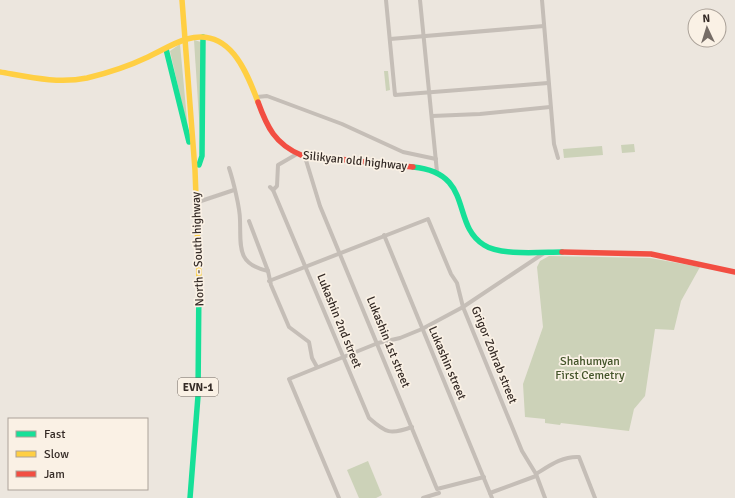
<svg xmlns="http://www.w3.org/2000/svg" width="735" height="498" font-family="Signika,sans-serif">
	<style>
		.green { fill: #ccd2b8 }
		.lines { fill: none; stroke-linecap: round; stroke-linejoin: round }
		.street { stroke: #c5beb7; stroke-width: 4 }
		.fast { stroke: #16e098; stroke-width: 5.5 }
		.slow { stroke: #ffcf43; stroke-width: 5.5 }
		.jam { stroke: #f24e42; stroke-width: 5.5 }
		.labels { text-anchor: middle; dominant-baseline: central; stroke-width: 3.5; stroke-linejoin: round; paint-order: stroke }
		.shield { fill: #faf1e5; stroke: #70665f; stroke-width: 1 }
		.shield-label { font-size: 11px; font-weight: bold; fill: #352b26 }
		.street-label { font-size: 12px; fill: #352b26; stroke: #faf1e5 }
		.park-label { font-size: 12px; fill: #435429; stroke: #faf1e5 }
	</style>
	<rect width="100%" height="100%" fill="#ece6de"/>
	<g class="green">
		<path d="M194 40 201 42 200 134Z"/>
		<path d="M180 44 188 130 170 51Z"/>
		<path d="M384 71H388L390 90 386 91Z"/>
		<path d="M634 144 635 152 622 153 621 145Z"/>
		<path d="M602 146 603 155 564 158 563 149Z"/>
		<path d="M549 256 650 258 700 267 681 301 674 330 655 329 645 396 634 409 629 431 561 423 560 425 545 423V419L525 417 523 384 543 327 537 267 540 261Z"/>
		<path d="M368 461 382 495 376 498H359L347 470Z"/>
	</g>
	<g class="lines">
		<g class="street">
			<path d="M386 0 395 95 548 83"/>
			<path d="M420 0 437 172"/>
			<path d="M542 0 554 144 558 158"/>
			<path d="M390 39 544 26"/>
			<path d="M257 97 267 96 342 124 403 152 436 159"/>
			<path d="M432 116 480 114 550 107"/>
			<path d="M305 157 320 206 437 489 484 477"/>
			<path d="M229 168C233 180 240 208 240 220 241 246 236 264 268 271"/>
			<path d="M270 187 273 190 369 418C386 433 390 435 412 427"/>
			<path d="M273 190 277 186 278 165 297 154"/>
			<path d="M201 201 234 190"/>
			<path d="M249 221 268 271 271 285 289 327 309 342 312 358 317 367"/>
			<path d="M384 235 492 498"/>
			<path d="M269 281 428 219 451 274 457 283 463 307 522 451 536 474 545 498"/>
			<path d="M536 474C549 466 562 456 579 457L595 498"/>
			<path d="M490 493 536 476"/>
			<path d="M339 498 289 379 378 343 400 338 422 329 463 307 544 253"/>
			<path d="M423 498 439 493"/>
		</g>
		<g class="fast">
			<path d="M166 49 189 142"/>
			<path d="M199 165 202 156 203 37"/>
			<path d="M413 167C475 173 450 224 484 245 500 256 542 252 562 252"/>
			<path d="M190 498 198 396 199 277"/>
		</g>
		<g class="slow">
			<path d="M182 0 195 170 199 277"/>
			<path d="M0 72C29 77 58 84 87 78 108 73 129 66 148 57 161 51 173 43 187 39 229 27 246 70 258 102"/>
		</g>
		<g class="jam">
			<path d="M258 102C267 127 275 144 301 155L413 167"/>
			<path d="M562 252 651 254 735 272"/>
		</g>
	</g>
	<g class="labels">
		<rect class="shield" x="178" y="378" width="40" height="18" rx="3"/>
		<g class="shield-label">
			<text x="198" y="387">EVN-1</text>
		</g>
		<g class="street-label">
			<text transform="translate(355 161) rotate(6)">Silikyan old highway</text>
			<text transform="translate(198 249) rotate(-92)">North - South highway</text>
			<text transform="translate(339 321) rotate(68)">Lukashin 2nd street</text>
			<text transform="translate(388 342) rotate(68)">Lukashin 1st street</text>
			<text transform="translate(494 355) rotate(68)">Grigor Zohrab street</text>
			<text transform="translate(447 363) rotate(67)">Lukashin street</text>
		</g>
		<g class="park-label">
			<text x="590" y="361">Shahumyan<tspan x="590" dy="14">First Cemetry</tspan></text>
		</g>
	</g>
	<rect x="8" y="418" width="140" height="72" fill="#faf1e5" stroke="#aba299"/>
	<rect x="16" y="431" width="20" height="6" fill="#16e098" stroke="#aba299"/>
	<text x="44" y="438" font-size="12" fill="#352b26">Fast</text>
	<rect x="16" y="451" width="20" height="6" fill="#ffcf43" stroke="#aba299"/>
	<text x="44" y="458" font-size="12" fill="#352b26">Slow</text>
	<rect x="16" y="471" width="20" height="6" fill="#f24e42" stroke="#aba299"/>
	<text x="44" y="478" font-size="12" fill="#352b26">Jam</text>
	<g transform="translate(707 28) rotate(356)"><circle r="19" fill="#faf1e5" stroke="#aba299"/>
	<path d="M0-3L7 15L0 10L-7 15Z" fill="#756c66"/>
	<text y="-6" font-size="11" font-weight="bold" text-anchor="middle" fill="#352b26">N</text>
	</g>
</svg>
